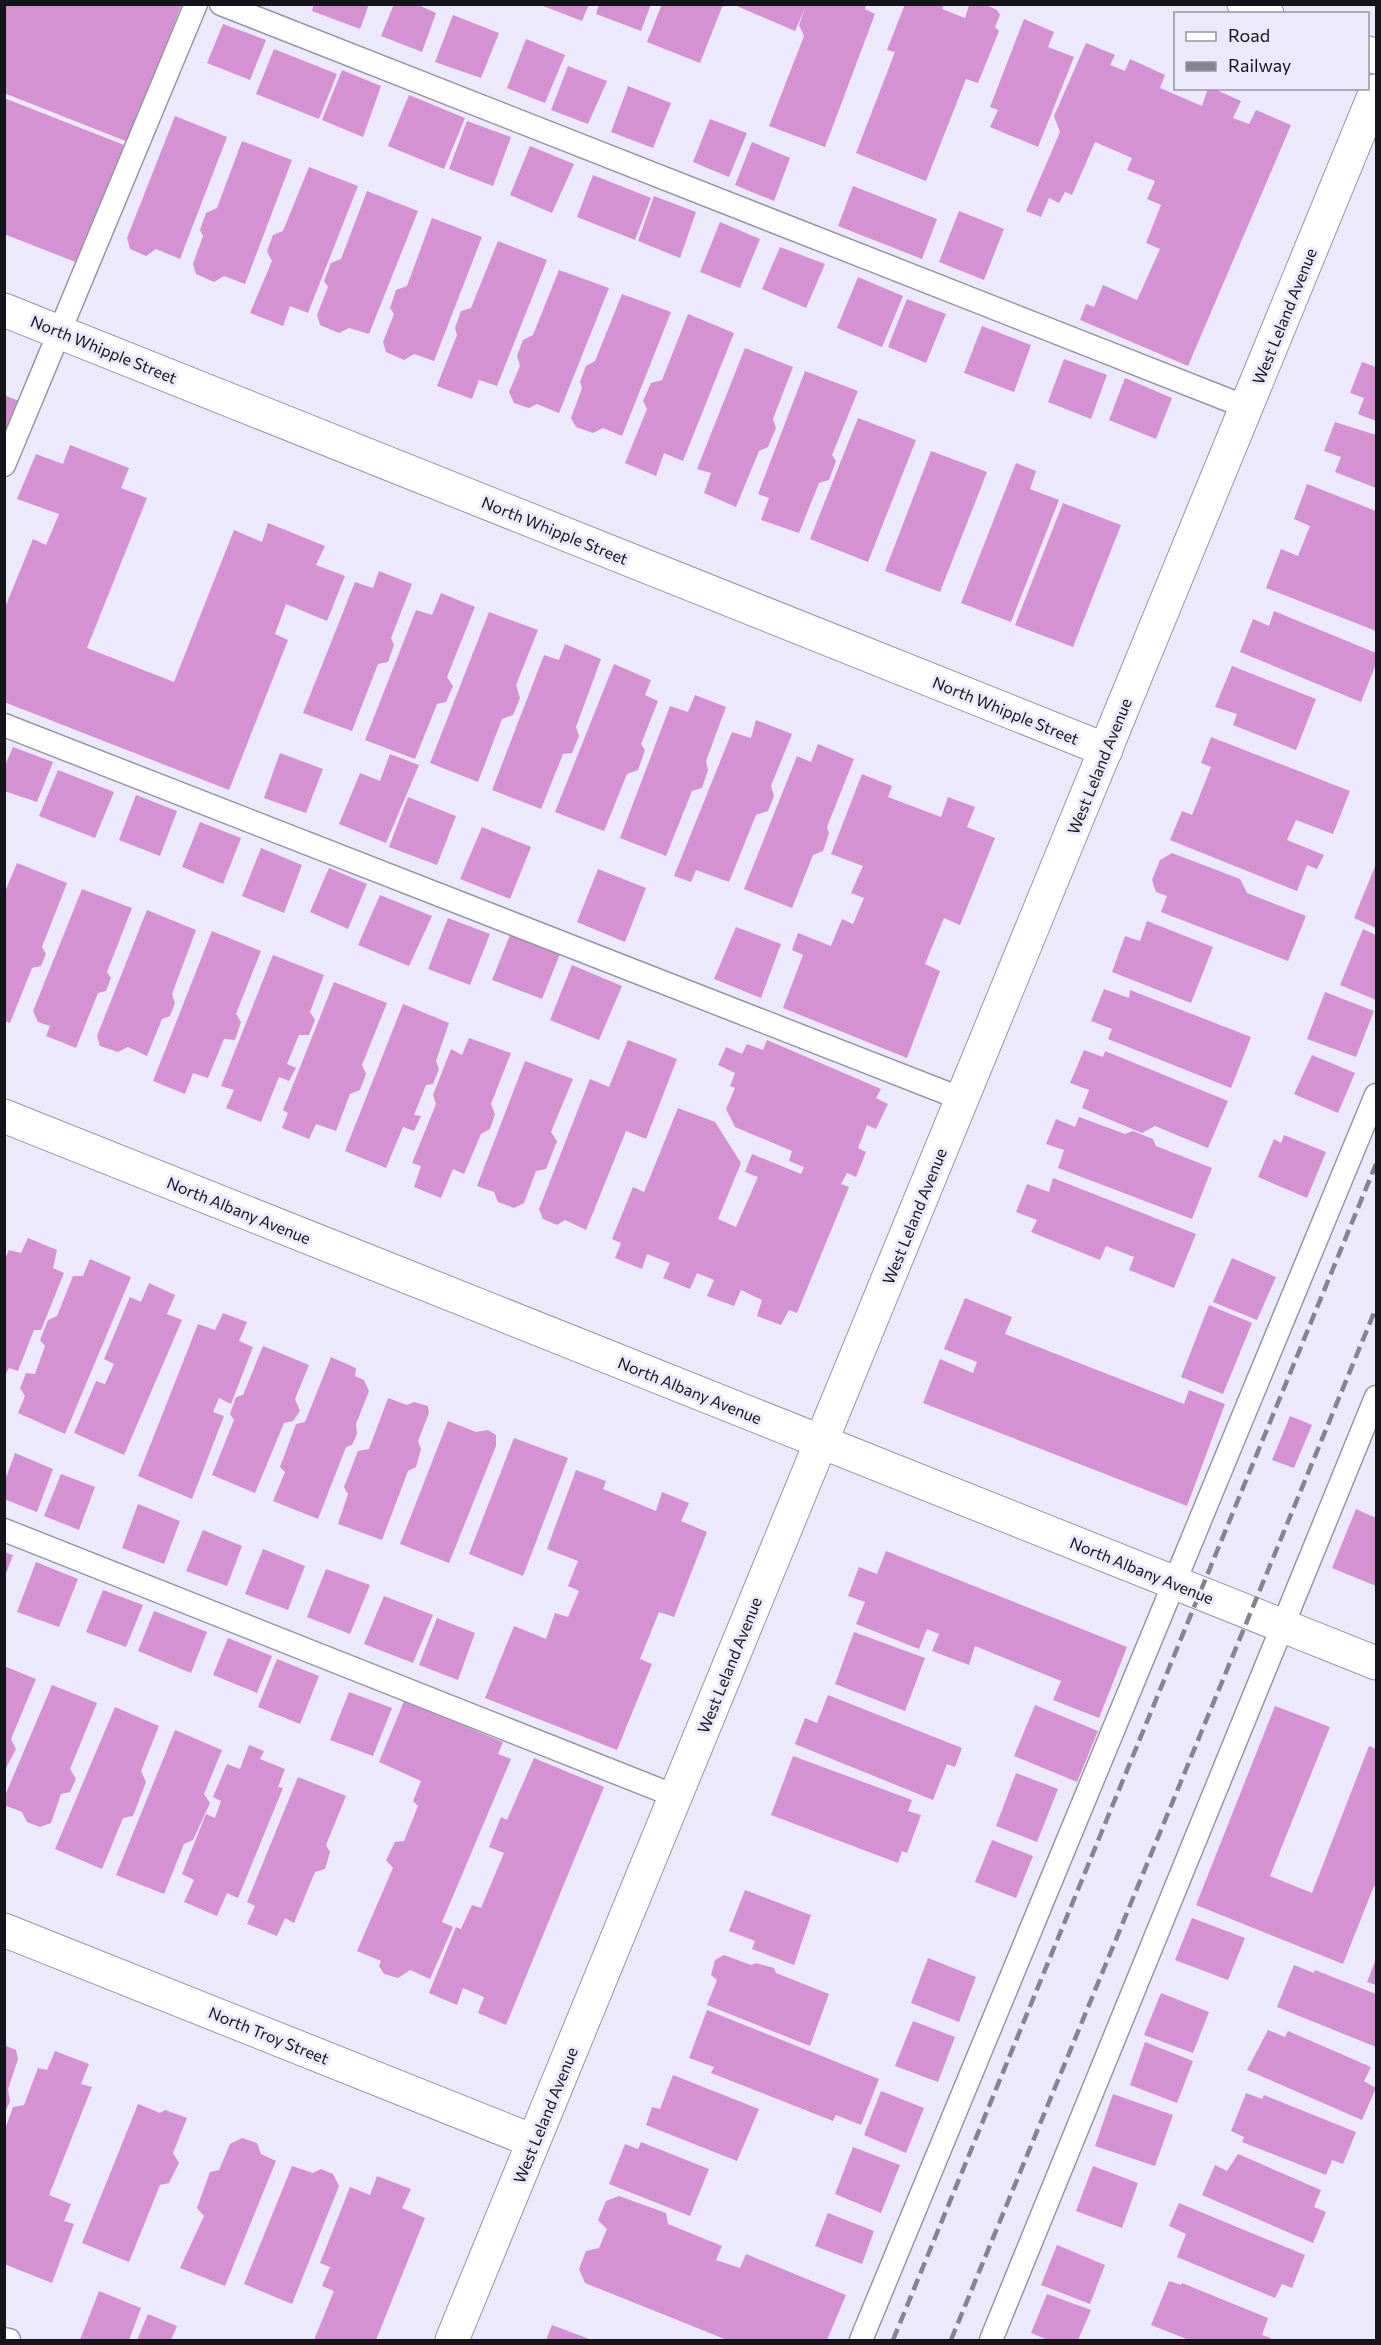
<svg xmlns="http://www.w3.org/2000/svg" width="1381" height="2345" font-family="Commissioner,sans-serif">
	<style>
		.building { fill: #d492d2 }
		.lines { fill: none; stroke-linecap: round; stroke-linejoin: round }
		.lane-casing { stroke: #9995a7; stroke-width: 25 }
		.street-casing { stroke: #9995a7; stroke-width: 35 }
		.lane { stroke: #fff; stroke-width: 22 }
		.street { stroke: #fff; stroke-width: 33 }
		.rail { stroke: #878492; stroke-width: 4.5; stroke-dasharray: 12 6; stroke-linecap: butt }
		.labels { text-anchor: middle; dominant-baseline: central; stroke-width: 6; stroke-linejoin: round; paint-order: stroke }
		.street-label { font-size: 16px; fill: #16141b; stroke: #ede9fd }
	</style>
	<rect width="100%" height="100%" fill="#ede9fd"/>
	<g class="building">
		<path d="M4 4H182L128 142 4 93Z"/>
		<path d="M314 4H369L360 29 312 11Z"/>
		<path d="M394 4H416L436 13 422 52 381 36Z"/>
		<path d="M538 4H589L582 21Z"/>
		<path d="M599 4H651L641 31 596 14Z"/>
		<path d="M662 4H731L722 7 700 63 647 42Z"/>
		<path d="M732 4H866L865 9 875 14 825 147 769 126 804 36 799 25 805 8 795 31Z"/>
		<path d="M905 4H944L942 9 965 18 969 5 984 4 997 10 1000 15 995 27 999 31 978 83 966 79 926 181 856 153 895 52 887 50Z"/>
		<path d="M453 15 499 33 481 78 435 62Z"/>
		<path d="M1024 19 1054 32 1048 47 1074 57 1038 147 990 127 998 110 990 107Z"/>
		<path d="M223 24 266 40 250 80 207 63Z"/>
		<path d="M526 39 565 55 545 103 507 88Z"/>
		<path d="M1086 43 1115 55 1110 65 1125 71 1130 59 1165 75 1160 88 1202 106 1208 88H1212L1241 101 1233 118 1249 124 1256 110 1291 125 1188 366 1080 320 1086 304 1094 307 1103 285 1137 300 1160 249 1146 243 1161 205 1147 199 1155 181 1127 170 1132 158 1095 142 1072 195 1065 192 1059 203 1049 198 1041 217 1026 211 1060 132 1054 116Z"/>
		<path d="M274 49 337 74 319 119 256 94Z"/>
		<path d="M568 66 607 81 588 124 551 110Z"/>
		<path d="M342 70 381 86 363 137 322 120Z"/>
		<path d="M628 86 671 103 653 148 611 132Z"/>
		<path d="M409 95 465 118 444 169 388 146Z"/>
		<path d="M4 98 124 145 78 263 4 234Z"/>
		<path d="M175 116 227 137 180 259 156 249 146 256 130 249 127 238Z"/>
		<path d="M710 119 747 133 729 177 693 162Z"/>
		<path d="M467 121 511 137 493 186 449 169Z"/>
		<path d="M242 141 292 160 245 284 224 276 214 282 196 274 193 264 203 236 200 230 206 213 217 208Z"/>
		<path d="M752 142 790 158 774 201 735 185Z"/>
		<path d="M530 146 574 164 552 213 510 195Z"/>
		<path d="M309 167 358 186 308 313 290 306 283 326 250 313 272 261 267 251 273 235 283 231Z"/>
		<path d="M593 175 651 198 635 240 577 217Z"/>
		<path d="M853 186 937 219 922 259 838 226Z"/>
		<path d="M367 191 418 211 369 334 349 328 339 333 320 325 317 315 328 287 324 281 331 263 341 259Z"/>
		<path d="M654 196 696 212 680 258 638 241Z"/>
		<path d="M959 211 1004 229 984 280 939 262Z"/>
		<path d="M432 218 482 237 434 361 414 354 404 360 386 352 383 342 394 314 390 308 396 290 407 286Z"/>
		<path d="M720 222 760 239 740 288 700 272Z"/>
		<path d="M498 241 547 260 497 386 479 380 472 399 437 386 457 335 455 328 461 311 471 308Z"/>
		<path d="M780 247 825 264 806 308 762 289Z"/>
		<path d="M559 270 609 288 559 413 537 404 529 408 514 403 509 392 520 366 517 356 523 340 533 335Z"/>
		<path d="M858 277 903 296 882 347 837 328Z"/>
		<path d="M622 294 671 312 622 436 603 428 593 433 576 427 571 418 582 388 580 382 586 366 595 361Z"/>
		<path d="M907 299 946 314 926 363 888 347Z"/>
		<path d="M688 314 734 333 683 461 664 453 656 476 625 463 647 409 643 401 651 383 662 380Z"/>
		<path d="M982 326 1031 345 1014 392 964 373Z"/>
		<path d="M745 348 793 367 773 419 776 428 768 447 759 451 736 507 704 493 711 473 697 469Z"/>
		<path d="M1064 359 1107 375 1091 419 1048 402Z"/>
		<path d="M1362 362 1376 367V421L1358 414 1364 398 1350 393Z"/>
		<path d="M805 371 858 391 832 455 836 461 829 480 819 483 799 533 761 520 769 498 758 494Z"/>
		<path d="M1125 378 1172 398 1156 439 1109 420Z"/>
		<path d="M4 395 19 401 4 438Z"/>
		<path d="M858 418 916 440 868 562 810 539Z"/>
		<path d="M1335 422 1376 435V488L1335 472 1341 457 1324 451Z"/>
		<path d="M70 445 129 468 121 488 147 498 87 648 174 682 234 530 262 542 268 523 325 546 316 565 345 576 327 621 286 604 275 634 288 640 229 790 4 702V610L33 539 46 545 59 514 17 499 36 454 63 464Z"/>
		<path d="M931 451 987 472 940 592 885 571Z"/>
		<path d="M1016 463 1036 471 1030 489 1059 500 1011 622 961 603Z"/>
		<path d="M1307 484 1376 511V631L1266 588 1281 549 1298 556 1310 526 1294 519Z"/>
		<path d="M1063 503 1121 525 1073 647 1015 625Z"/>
		<path d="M379 571 412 584 391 638 394 645 388 662 378 664 352 731 303 713 355 582 373 588Z"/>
		<path d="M441 593 475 607 447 677 453 686 446 702 437 704 415 759 365 740 416 610 432 615Z"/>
		<path d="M1274 611 1376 653V664L1361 702 1240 652 1253 619 1269 626Z"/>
		<path d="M489 612 538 630 516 685 520 698 513 715 502 719 478 782 430 763Z"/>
		<path d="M565 644 601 659 576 727 579 736 572 753 563 754 541 809 492 790 544 655 559 660Z"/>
		<path d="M614 664 651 680 645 695 658 701 641 744 645 750 638 770 627 774 604 831 555 812Z"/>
		<path d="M1232 666 1316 699 1296 750 1233 725 1237 714 1215 707Z"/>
		<path d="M695 695 726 707 706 761 708 770 702 788 692 791 666 856 620 838 670 706 688 712Z"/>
		<path d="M756 720 792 734 771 786 774 796 768 811 756 815 729 882 696 870 691 882 674 876 732 732 751 738Z"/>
		<path d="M1211 737 1350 791 1333 834 1296 820 1287 840 1324 855 1317 869 1307 865 1297 891 1170 840 1182 811 1192 815 1211 767 1201 763Z"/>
		<path d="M818 744 854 759 827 827 829 833 823 851 813 855 792 908 744 889 797 756 811 762Z"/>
		<path d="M13 747 53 762 37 802 4 791V768Z"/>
		<path d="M280 753 323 769 306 813 264 798Z"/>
		<path d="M390 754 419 765 386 843 339 824 360 773 380 781Z"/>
		<path d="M58 770 114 792 95 838 39 816Z"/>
		<path d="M862 774 892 786 888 797 941 817 948 797 975 807 967 827 995 838 960 925 944 918 925 964 940 971 907 1058 783 1008 803 955 792 950 798 933 831 946 842 919 853 924 864 898 851 893 863 866 831 854Z"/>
		<path d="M136 795 177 811 160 856 119 840Z"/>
		<path d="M408 797 456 816 437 865 389 847Z"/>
		<path d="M200 822 241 838 223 884 182 867Z"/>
		<path d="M482 827 531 847 510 899 460 879Z"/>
		<path d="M261 848 302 865 284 913 242 896Z"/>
		<path d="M1172 853 1240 879 1247 893 1306 916 1288 961 1161 912 1167 896 1156 892 1152 880 1160 860Z"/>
		<path d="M17 863 67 883 42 947 46 954 41 966 32 968 10 1023 4 1021V894Z"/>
		<path d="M1376 864V928L1354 918Z"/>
		<path d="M329 868 367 884 348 929 310 912Z"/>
		<path d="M598 869 646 888 625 942 577 922Z"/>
		<path d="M82 889 132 908 107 972 111 978 106 991 98 993 76 1048 46 1036 50 1026 38 1022 33 1011Z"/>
		<path d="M380 895 432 916 409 966 358 945Z"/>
		<path d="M147 910 196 930 172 994 175 1003 170 1016 162 1019 147 1056 128 1047 118 1052 100 1046 97 1036Z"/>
		<path d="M448 918 490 934 470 985 428 969Z"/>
		<path d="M1147 921 1213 947 1191 1003 1112 972 1125 936 1140 941Z"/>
		<path d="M736 927 781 944 761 998 714 979Z"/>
		<path d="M1363 929 1376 935V1000L1340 985Z"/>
		<path d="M212 931 261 951 236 1014 241 1022 235 1040 224 1039 208 1078 193 1073 185 1094 153 1081Z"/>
		<path d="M510 935 560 954 542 999 492 980Z"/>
		<path d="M273 955 324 975 310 1012 315 1020 309 1035H299L287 1064 296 1068 289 1081 279 1077 261 1122 226 1108 234 1090 221 1086Z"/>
		<path d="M572 965 622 986 599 1040 550 1020Z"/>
		<path d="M334 982 387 1003 362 1065 366 1074 360 1090 350 1094 336 1131 316 1124 309 1139 282 1128 288 1113 283 1110Z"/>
		<path d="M1104 989 1129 998 1130 990 1251 1037 1231 1088 1108 1039 1112 1029 1091 1021Z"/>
		<path d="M1325 992 1374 1011 1356 1057 1307 1039Z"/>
		<path d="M403 1004 449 1023 436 1061 439 1069 433 1084 426 1085 414 1115 421 1116 414 1131 403 1127 386 1168 345 1151Z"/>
		<path d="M469 1038 511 1053 491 1104 495 1114 490 1129 481 1134 464 1174 453 1169 441 1198 414 1187 421 1166 412 1163 436 1104 433 1095 451 1049 462 1055Z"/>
		<path d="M628 1040 677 1059 646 1139 626 1131 586 1230 565 1220 557 1225 543 1219 539 1209 590 1079 609 1087Z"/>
		<path d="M767 1040 881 1089 876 1098 888 1104 876 1129 867 1125 858 1148 866 1152 856 1177 847 1173 841 1184 849 1187 797 1313 789 1310 781 1325 757 1316 762 1300 741 1290 734 1306 707 1296 714 1280 697 1273 690 1289 663 1278 670 1263 647 1254 642 1269 615 1258 621 1243 612 1239 633 1187 644 1192 678 1108 715 1122 741 1163 718 1219 736 1227 758 1177 745 1172 752 1154 801 1174 804 1167 789 1161 792 1151 735 1127 726 1109 735 1088 730 1086 735 1073 718 1065 726 1047 742 1054 747 1044 763 1050Z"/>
		<path d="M1084 1050 1103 1057 1105 1051 1228 1101 1208 1148 1155 1126 1142 1133 1082 1108 1089 1090 1070 1083Z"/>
		<path d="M1312 1055 1355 1073 1338 1113 1294 1094Z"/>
		<path d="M525 1061 573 1079 551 1132 557 1141 546 1169 536 1171 524 1203 514 1208 498 1202 494 1192 477 1186Z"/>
		<path d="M1079 1117 1125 1134 1133 1131 1153 1139 1156 1146 1212 1168 1192 1219 1058 1168 1064 1150 1046 1144 1056 1119 1075 1127Z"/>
		<path d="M1284 1135 1326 1152 1307 1198 1258 1177 1274 1139 1281 1143Z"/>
		<path d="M1053 1178 1196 1234 1174 1288 1129 1270 1134 1257 1106 1246 1100 1260 1031 1232 1037 1220 1016 1212 1027 1184 1049 1192Z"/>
		<path d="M28 1238 57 1250 53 1268 64 1273 41 1330H34L18 1371 9 1368 4 1377V1261L9 1250 21 1253Z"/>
		<path d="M1232 1258 1276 1277 1257 1320 1213 1302Z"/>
		<path d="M90 1259 131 1277 65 1434 18 1413 25 1396 20 1388 26 1373 35 1374 45 1346 40 1340 48 1320 57 1316 73 1276H83Z"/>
		<path d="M149 1283 175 1295 167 1314 182 1320 124 1455 74 1433 96 1381 105 1384 114 1364 104 1359 130 1297 141 1302Z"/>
		<path d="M965 1298 1012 1317 1005 1334 1184 1404 1189 1390 1225 1404 1187 1506 923 1403 940 1359 973 1373 977 1362 944 1349Z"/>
		<path d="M1209 1305 1252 1323 1223 1394 1181 1377Z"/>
		<path d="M223 1313 247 1322 239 1341 253 1347 231 1404 219 1398 213 1412 224 1416 192 1499 138 1476 198 1324 215 1330Z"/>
		<path d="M263 1346 309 1365 295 1399 300 1411 293 1421 284 1423 255 1493 212 1475 234 1420 230 1414 236 1397 243 1395Z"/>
		<path d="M331 1357 356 1368 355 1376 364 1380 369 1391 356 1424 357 1434 352 1445 346 1447 318 1519 273 1501 285 1472 280 1467 296 1424 305 1422Z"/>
		<path d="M388 1398 407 1405 414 1402 428 1406 429 1413 418 1441 421 1449 416 1467 408 1471 382 1540 338 1524 348 1494 344 1487 358 1451 369 1449Z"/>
		<path d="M1290 1416 1312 1425 1294 1468 1272 1460Z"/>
		<path d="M448 1421 476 1432 488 1430 496 1435V1446L449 1563 400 1544Z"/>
		<path d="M514 1438 568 1458 523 1576 469 1554Z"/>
		<path d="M15 1453 53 1469 37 1512 4 1499V1483Z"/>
		<path d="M576 1470 606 1481 603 1489 656 1511 662 1492 689 1503 681 1521 707 1532 674 1617 659 1612 640 1659 652 1664 617 1750 485 1698 514 1626 546 1639 555 1613 568 1617 579 1591 568 1586 578 1561 547 1549Z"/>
		<path d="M61 1474 95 1487 79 1530 44 1516Z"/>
		<path d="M138 1504 180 1521 164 1564 122 1548Z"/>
		<path d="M1356 1509 1376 1518V1586L1332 1568Z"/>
		<path d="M203 1530 242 1546 227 1586 186 1571Z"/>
		<path d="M263 1549 305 1566 288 1610 245 1594Z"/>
		<path d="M886 1551 1127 1647 1099 1718 1053 1700 1061 1681 975 1646 969 1665 932 1651 939 1634 927 1629 919 1649 856 1624 865 1602 848 1596 859 1567 877 1574Z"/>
		<path d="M4 1552 13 1555 5 1576H4Z"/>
		<path d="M36 1562 78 1579 59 1627 17 1612Z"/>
		<path d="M326 1569 370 1585 350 1634 307 1617Z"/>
		<path d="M103 1590 143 1605 126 1647 86 1632Z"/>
		<path d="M384 1596 433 1615 413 1663 364 1644Z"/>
		<path d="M154 1611 207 1632 191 1673 138 1651Z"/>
		<path d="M437 1618 475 1633 458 1680 419 1665Z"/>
		<path d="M854 1632 925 1658 905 1711 835 1684Z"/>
		<path d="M228 1638 272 1656 257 1693 213 1675Z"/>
		<path d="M277 1659 319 1676 300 1724 258 1707Z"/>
		<path d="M4 1666 36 1679 11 1739 16 1749 4 1772Z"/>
		<path d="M52 1685 97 1703 70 1769 76 1779 70 1792 61 1794 51 1823 40 1827 27 1822 22 1812 4 1805V1798Z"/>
		<path d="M349 1692 392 1708 373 1756 330 1740Z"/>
		<path d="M828 1695 962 1748 955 1767 947 1764 933 1800 795 1744 805 1718 817 1723Z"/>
		<path d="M404 1701 503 1742 498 1754 511 1759 442 1922 453 1927 430 1979 410 1970 398 1978 384 1974 379 1966 381 1961 357 1951 393 1868 386 1860 395 1842 404 1841 418 1806 413 1801 421 1781 379 1762Z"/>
		<path d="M1035 1705 1098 1731 1077 1782 1014 1756Z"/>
		<path d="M1275 1706 1330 1727 1270 1876 1312 1893 1369 1746 1376 1749V1886H1374L1343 1964 1196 1905Z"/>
		<path d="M115 1707 159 1726 141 1771 146 1782 133 1816 123 1818 102 1869 55 1849Z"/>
		<path d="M175 1730 222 1750 204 1794 210 1803 193 1840 184 1844 164 1894 116 1875Z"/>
		<path d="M249 1745 264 1751 260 1759 285 1769 278 1787 283 1788 238 1898 227 1893 217 1916 184 1902 194 1880 182 1874 206 1814 215 1818 221 1801 213 1797 227 1764 240 1769Z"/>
		<path d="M793 1756 912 1800 908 1811 921 1815 907 1853 902 1851 898 1863 771 1815Z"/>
		<path d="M534 1758 604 1787 506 2025 478 2013 484 1997 463 1988 457 2005 429 1993 456 1927 461 1929 472 1905 481 1908 504 1853 489 1847 501 1817 507 1820Z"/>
		<path d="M1016 1773 1058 1789 1037 1842 996 1826Z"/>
		<path d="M298 1777 346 1796 326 1845 330 1852 325 1869 315 1872 294 1923 285 1918 277 1936 247 1924 255 1906 247 1902Z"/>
		<path d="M992 1840 1033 1856 1016 1898 975 1882Z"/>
		<path d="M745 1890 811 1915 794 1965 752 1949 755 1941 729 1931Z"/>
		<path d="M1192 1918 1245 1938 1228 1980 1175 1960Z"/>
		<path d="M724 1955 751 1965 756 1963 774 1968 776 1973 829 1994 810 2046 707 2005 717 1980 711 1975 715 1960Z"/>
		<path d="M928 1958 976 1977 959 2022 911 2003Z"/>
		<path d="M1376 1959V1985L1367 1982Z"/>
		<path d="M1294 1965 1314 1973 1315 1970 1376 1994V2047L1277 2007Z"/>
		<path d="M1161 1993 1209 2012 1193 2053 1144 2035Z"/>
		<path d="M707 2010 879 2079 861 2125 836 2115 833 2121 711 2073 714 2067 689 2058Z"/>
		<path d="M913 2021 955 2037 938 2082 895 2066Z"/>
		<path d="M1268 2030 1285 2037 1288 2031 1371 2067 1364 2081 1376 2088 1362 2120 1247 2070Z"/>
		<path d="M1145 2042 1193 2061 1177 2103 1130 2085Z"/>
		<path d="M4 2045 16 2050 18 2059 8 2089 10 2101 5 2113Z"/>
		<path d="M55 2051 89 2064 81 2084 92 2087 49 2195 71 2204 64 2221 74 2224 52 2283 4 2264V2132L13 2107 24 2105 38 2068 47 2070Z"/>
		<path d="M673 2075 759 2109 737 2161 646 2125 652 2107 660 2109Z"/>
		<path d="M881 2091 924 2108 906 2153 864 2135Z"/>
		<path d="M1246 2093 1262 2099 1264 2095 1356 2132 1343 2164 1332 2160 1326 2175 1242 2142 1244 2137 1231 2131Z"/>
		<path d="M1113 2094 1173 2115 1155 2166 1095 2146Z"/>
		<path d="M138 2104 160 2113 165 2110 187 2118 173 2153 179 2163 169 2183 160 2185 129 2262 82 2243Z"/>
		<path d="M242 2138 257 2143 261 2154 276 2161 225 2286 180 2268 204 2216 197 2208 210 2172 219 2170 230 2144Z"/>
		<path d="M641 2142 709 2169 690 2216 609 2184 625 2144 638 2149Z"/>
		<path d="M853 2147 900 2165 881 2213 835 2194Z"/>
		<path d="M1238 2154 1321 2190 1314 2207 1326 2212 1313 2243 1202 2195 1215 2165 1227 2171Z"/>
		<path d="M292 2166 313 2173 321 2169 333 2174 339 2186 292 2304 244 2284Z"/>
		<path d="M1093 2166 1138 2183 1122 2228 1076 2211Z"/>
		<path d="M377 2176 411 2189 402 2208 425 2218 376 2340H314L334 2291 322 2286 330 2267 320 2263 350 2187 370 2195Z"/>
		<path d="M619 2196 666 2213 668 2224 722 2246 716 2260 740 2268 746 2254 846 2295 827 2340H727L585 2283 579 2269 586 2251 599 2248 607 2229 598 2220 606 2201Z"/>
		<path d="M1179 2203 1305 2255 1292 2288 1282 2284 1275 2298 1177 2257 1186 2234 1169 2226Z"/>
		<path d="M828 2213 874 2231 862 2264 815 2246Z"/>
		<path d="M1057 2245 1105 2265 1090 2304 1041 2285Z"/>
		<path d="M1169 2281 1181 2285 1182 2283 1268 2318 1262 2335 1271 2338 1270 2340H1189L1151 2325Z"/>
		<path d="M99 2291 141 2308 129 2340H80Z"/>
		<path d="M1047 2294 1091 2310 1078 2340H1048L1031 2333Z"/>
		<path d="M148 2314 177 2326 171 2340H137Z"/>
		<path d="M552 2325 592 2340H546Z"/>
	</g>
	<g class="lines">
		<g class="lane-casing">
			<g id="lane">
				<path d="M221 4 1246 407"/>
				<path d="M4 465 196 4"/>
				<path d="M4 725 962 1099"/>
				<path d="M4 1530 675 1796"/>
				<path d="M4 2339 9 2340"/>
				<path d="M861 2340 1376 1095"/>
				<path d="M991 2340 1376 1397"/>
			</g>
		</g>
		<g class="street-casing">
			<g id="street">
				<path d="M1244 4 1267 14"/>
				<path d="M1368 53 1376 57"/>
				<path d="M4 310 1106 750"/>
				<path d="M4 1116 1376 1663"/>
				<path d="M4 1930 533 2141"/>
				<path d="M452 2340 1376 91"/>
			</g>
		</g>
		<use href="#lane" class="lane"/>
		<use href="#street" class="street"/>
		<g class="rail">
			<path d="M893 2340 1376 1164"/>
			<path d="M951 2340 1376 1308"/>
		</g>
	</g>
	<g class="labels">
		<g class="street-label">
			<text transform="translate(1284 316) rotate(-68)">West Leland Avenue</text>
			<text transform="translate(104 349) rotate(22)">North Whipple Street</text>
			<text transform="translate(555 530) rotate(22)">North Whipple Street</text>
			<text transform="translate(1006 710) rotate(22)">North Whipple Street</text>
			<text transform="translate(1099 766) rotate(-68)">West Leland Avenue</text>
			<text transform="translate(239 1210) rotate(22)">North Albany Avenue</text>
			<text transform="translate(914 1216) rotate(-68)">West Leland Avenue</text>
			<text transform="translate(690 1390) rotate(22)">North Albany Avenue</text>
			<text transform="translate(1142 1570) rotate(22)">North Albany Avenue</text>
			<text transform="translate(729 1665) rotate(-68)">West Leland Avenue</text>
			<text transform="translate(269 2035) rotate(22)">North Troy Street</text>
			<text transform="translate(545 2115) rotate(-68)">West Leland Avenue</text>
		</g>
	</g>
	<rect width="1381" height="2345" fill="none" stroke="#16141b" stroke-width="12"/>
	<rect x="1174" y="12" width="195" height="78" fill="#ede9fd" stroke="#9794a3" stroke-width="1.5"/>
	<rect x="1186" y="32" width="30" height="9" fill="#ffffff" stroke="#9794a3" stroke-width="1.5"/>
	<text x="1228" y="42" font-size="18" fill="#16141b">Road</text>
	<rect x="1186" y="62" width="30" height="9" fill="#878492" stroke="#9794a3" stroke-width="1.5"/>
	<text x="1228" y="72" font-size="18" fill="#16141b">Railway</text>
</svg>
